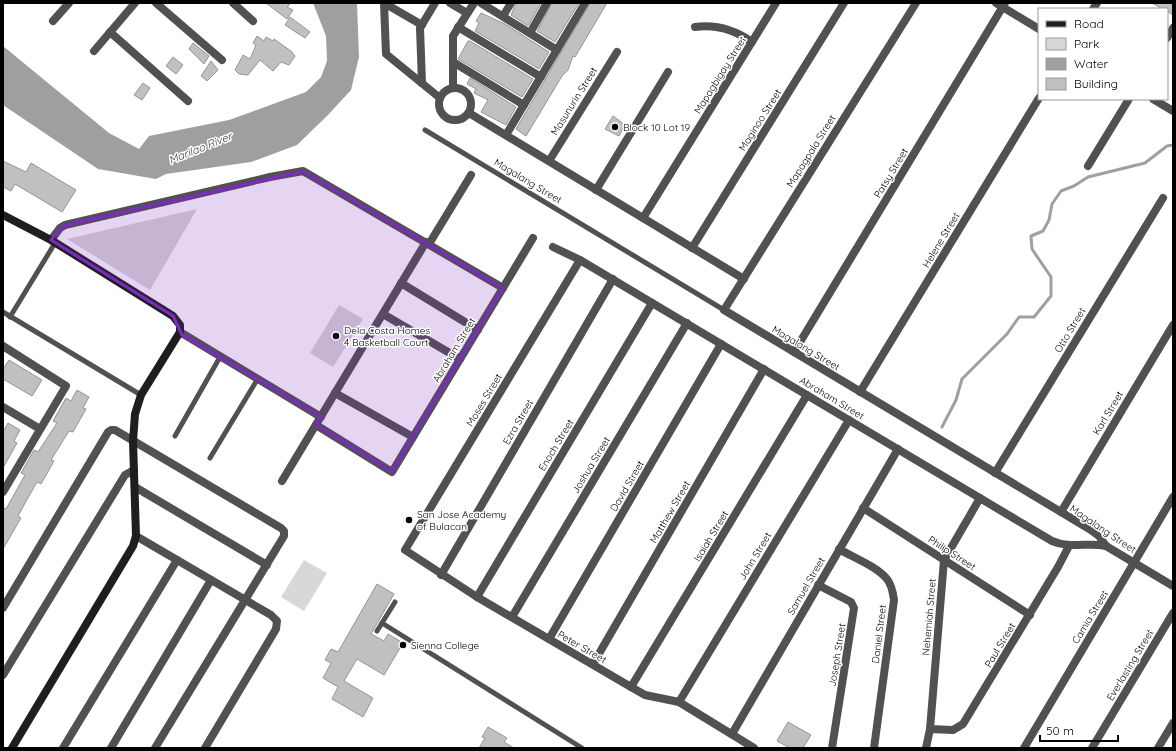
<svg xmlns="http://www.w3.org/2000/svg" width="1176" height="751" font-family="Quicksand,sans-serif">
	<style>
		.green { fill: #d8d8d8 }
		.water { fill: #9f9f9f }
		.lines { fill: none; stroke-linecap: round; stroke-linejoin: round }
		.stream { stroke: #9f9f9f; stroke-width: 3 }
		.building { fill: #c0c0c0; stroke: #959595 }
		.lane { stroke: #515151; stroke-width: 5 }
		.street { stroke: #515151; stroke-width: 8 }
		.secondary { stroke: #1e1e1e; stroke-width: 8 }
		.marked { fill: #7b2cbf; fill-opacity: 0.2; stroke: #7b2cbf; stroke-width: 3; stroke-linejoin: round }
		.poi-dot { fill: #000; stroke: #fff; stroke-width: 1.5 }
		.labels { text-anchor: middle; dominant-baseline: central; stroke-width: 3; stroke-linejoin: round; paint-order: stroke }
		.street-label { font-size: 10px; fill: #000; stroke: #fff }
		.poi-label { font-size: 10px; fill: #000; stroke: #fff; text-anchor: start }
		.water-label { font-size: 11px; font-style: italic; fill: #404040; stroke: #fff }
	</style>
	<rect width="100%" height="100%" fill="#fff"/>
	<g class="green">
		<path d="M197 209 150 290 67 239Z"/>
		<path d="M339 305 363 319 333 367 310 353Z"/>
		<path d="M304 560 327 573 304 611 281 597Z"/>
	</g>
	<path class="water" d="M313 3H357L359 57 351 90 328 115 297 145 251 162 166 174 156 179 98 169 3 105V46L109 133 139 149 149 136 229 120 306 92 321 77 327 61 326 36Z"/>
	<g class="lines">
		<path class="stream" d="M942 427 956 400 962 379 1007 334 1019 317H1034L1051 296V277L1032 249 1031 236 1043 231 1049 220 1052 204 1061 191 1074 186 1088 177 1145 163 1167 146 1173 145"/>
	</g>
	<g class="building">
		<path d="M266 3H291L287 7 293 10 287 19Z"/>
		<path d="M516 3H541L528 26 511 15Z"/>
		<path d="M552 3H579L555 42 537 31Z"/>
		<path d="M590 3H607L575 57 573 56 568 70 562 76 526 136 516 129Z"/>
		<path d="M1152 3H1173V15L1167 11V9H1163Z"/>
		<path d="M481 13 505 24 549 52 539 69 475 31 479 23 476 21Z"/>
		<path d="M290 17 310 32 305 38 285 25Z"/>
		<path d="M257 36 264 41 266 37 273 41 274 39 291 51 295 56 289 65 281 62 273 71 260 60 248 75 239 74 235 70 243 55 250 59 256 45 253 43Z"/>
		<path d="M468 41H470L533 79 522 97 458 59Z"/>
		<path d="M193 43 209 56 204 64 189 49Z"/>
		<path d="M173 57 183 65 176 74 166 66Z"/>
		<path d="M211 61 218 70 207 81 201 76Z"/>
		<path d="M470 78 516 107 506 125 481 112 488 100 474 93 476 89 467 84Z"/>
		<path d="M143 83 150 88 142 100 134 95Z"/>
		<path d="M613 116 625 125 619 136 605 129Z"/>
		<path d="M3 161 26 172 31 163 76 190 62 212 15 184 11 191 3 187Z"/>
		<path d="M9 360 42 380 32 396 3 379V369Z"/>
		<path d="M77 390 89 397 83 408 86 409 73 432 69 431 51 460 54 461 41 484 37 482 24 505 18 516 21 518 3 549V507L6 509 25 475 21 473 34 450 38 452 57 423 53 421 66 398 71 401Z"/>
		<path d="M8 423 20 430 14 441 17 443 3 468V432Z"/>
		<path d="M377 584 394 594 371 634 384 641 388 634 403 643 384 675 357 659 344 681 373 698 363 717 332 699 338 687 323 678 331 663 325 660 331 649 338 652Z"/>
		<path d="M788 722 811 735 803 748H790L777 741Z"/>
		<path d="M488 727 507 738 504 742 514 748H479L485 738 482 737Z"/>
	</g>
	<g class="lines">
		<g class="lane">
			<path d="M425 130 724 310"/>
			<path d="M3 312 141 395"/>
			<path d="M10 317 55 243"/>
			<path d="M175 436 220 357"/>
			<path d="M210 458 257 380"/>
			<path d="M382 623 582 748"/>
			<path d="M377 631 395 602"/>
		</g>
		<g class="street">
			<path d="M156 3 222 60"/>
			<path d="M233 3 253 21"/>
			<path d="M384 3 386 54 440 98"/>
			<path d="M384 3 422 25"/>
			<path d="M450 3 467 13"/>
			<path d="M481 3 557 50"/>
			<path d="M916 3 724 310 1091 530 1099 536 1106 546 1173 586"/>
			<path d="M996 3 1039 29"/>
			<path d="M1093 9 1097 3"/>
			<path d="M503 16 511 3"/>
			<path d="M53 21 69 3"/>
			<path d="M458 27 541 77"/>
			<path d="M695 27C716 24 735 30 752 42"/>
			<path d="M110 32 188 101"/>
			<path d="M530 33 547 3"/>
			<path d="M1167 38 1173 28"/>
			<path d="M94 51 135 3"/>
			<path d="M453 62 524 105"/>
			<path d="M422 83 420 28 435 3"/>
			<circle cx="455" cy="104" r="16"/>
			<path d="M453 88V36L474 3"/>
			<path d="M1153 99 1173 111"/>
			<path d="M469 113 744 279"/>
			<path d="M506 135 585 3"/>
			<path d="M549 161 617 52"/>
			<path d="M1088 166 1129 99"/>
			<path d="M596 190 668 72"/>
			<path d="M643 218 776 3"/>
			<path d="M51 240 60 228 65 225 270 177 303 171 503 288"/>
			<path d="M429 244 471 175"/>
			<path d="M553 247 580 260 1052 541C1070 549 1088 542 1106 546"/>
			<path d="M692 248 844 3"/>
			<path d="M580 260 405 550 477 597 631 687 645 695 679 702 754 748"/>
			<path d="M401 283 478 330"/>
			<path d="M383 314 460 359"/>
			<path d="M180 332 321 417"/>
			<path d="M3 346 66 386 3 492"/>
			<path d="M794 352 1005 3"/>
			<path d="M860 392 1039 98"/>
			<path d="M335 393 413 437"/>
			<path d="M3 407 40 429"/>
			<path d="M316 425 392 472 533 238"/>
			<path d="M995 473 1163 198"/>
			<path d="M282 481 426 242"/>
			<path d="M135 487 267 565"/>
			<path d="M863 508 1030 615"/>
			<path d="M1061 512 1173 325"/>
			<path d="M136 536 271 615 277 621 276 629 205 748"/>
			<path d="M839 549C854 558 876 566 887 579 892 585 893 593 894 600L874 748"/>
			<path d="M441 575 613 279"/>
			<path d="M818 585 851 602 854 608 832 748"/>
			<path d="M477 597 652 303"/>
			<path d="M3 608 108 432 111 430H115L281 528 284 531V536L155 748"/>
			<path d="M512 617 687 323"/>
			<path d="M549 639 721 344"/>
			<path d="M593 664 764 369"/>
			<path d="M3 675 125 475 134 470"/>
			<path d="M631 687 807 395"/>
			<path d="M679 702 849 420"/>
			<path d="M930 729 953 730 963 724 1058 567 1069 546"/>
			<path d="M732 734 898 449"/>
			<path d="M63 748 177 560"/>
			<path d="M111 748 211 580"/>
			<path d="M926 748 930 729 944 560 980 498"/>
			<path d="M1024 748 1173 497"/>
			<path d="M1092 748 1173 613"/>
			<path d="M1158 748 1173 723"/>
		</g>
		<path class="secondary" d="M3 215 51 240 173 316 180 325V332L141 395 135 414 133 441 136 536 133 546 12 748"/>
	</g>
	<path class="marked" d="M303 171 503 288 392 472 316 425 321 417 182 335 173 316 51 240 56 233 65 225Z"/>
	<g class="poi-dot">
		<circle cx="615" cy="127" r="4"/>
		<circle cx="336" cy="336" r="4"/>
		<circle cx="409" cy="520" r="4"/>
		<circle cx="403" cy="645" r="4"/>
	</g>
	<g class="labels">
		<g class="street-label">
			<text transform="translate(720 75) rotate(-58)">Mapagbigay Street</text>
			<text transform="translate(574 101) rotate(-58)">Masunurin Street</text>
			<text transform="translate(760 120) rotate(-58)">Maginoo Street</text>
			<text transform="translate(811 151) rotate(-58)">Mapagpala Street</text>
			<text transform="translate(891 173) rotate(-59)">Patsy Street</text>
			<text transform="translate(528 181) rotate(31)">Magalang Street</text>
			<text transform="translate(941 240) rotate(-59)">Helene Street</text>
			<text transform="translate(1070 330) rotate(-59)">Otto Street</text>
			<text transform="translate(806 348) rotate(31)">Magalang Street</text>
			<text transform="translate(454 350) rotate(-59)">Abraham Street</text>
			<text transform="translate(832 398) rotate(31)">Abraham Street</text>
			<text transform="translate(484 400) rotate(-59)">Moses Street</text>
			<text transform="translate(1108 413) rotate(-59)">Karl Street</text>
			<text transform="translate(518 422) rotate(-60)">Ezra Street</text>
			<text transform="translate(556 445) rotate(-59)">Enoch Street</text>
			<text transform="translate(591 465) rotate(-59)">Joshua Street</text>
			<text transform="translate(627 486) rotate(-60)">David Street</text>
			<text transform="translate(670 512) rotate(-60)">Matthew Street</text>
			<text transform="translate(1103 529) rotate(34)">Magalang Street</text>
			<text transform="translate(711 536) rotate(-59)">Isaiah Street</text>
			<text transform="translate(952 553) rotate(33)">Philip Street</text>
			<text transform="translate(755 556) rotate(-59)">John Street</text>
			<text transform="translate(806 586) rotate(-60)">Samuel Street</text>
			<text transform="translate(929 617) rotate(-85)">Nehemiah Street</text>
			<text transform="translate(1090 617) rotate(-59)">Camia Street</text>
			<text transform="translate(879 634) rotate(-83)">Daniel Street</text>
			<text transform="translate(1000 645) rotate(-59)">Paul Street</text>
			<text transform="translate(582 647) rotate(30)">Peter Street</text>
			<text transform="translate(837 655) rotate(-81)">Joseph Street</text>
			<text transform="translate(1130 665) rotate(-59)">Everlasting Street</text>
		</g>
		<g class="poi-label">
			<text x="623" y="127">Block 10 Lot 19</text>
			<text x="344" y="330">Dela Costa Homes<tspan x="344" dy="12">4 Basketball Court</tspan></text>
			<text x="417" y="514">San Jose Academy<tspan x="417" dy="12">of Bulacan</tspan></text>
			<text x="411" y="645">Sienna College</text>
		</g>
		<g class="water-label">
			<text transform="translate(200 148) rotate(-22)">Marilao River</text>
		</g>
	</g>
	<rect width="1176" height="751" fill="none" stroke="#000000" stroke-width="8"/>
	<rect x="1038" y="8" width="130" height="92" fill="#ffffff" stroke="#999999"/>
	<rect x="1046" y="21" width="20" height="6" fill="#1e1e1e" stroke="#999999"/>
	<text x="1074" y="28" font-size="12" fill="#000000">Road</text>
	<rect x="1046" y="38" width="20" height="12" fill="#d8d8d8" stroke="#999999"/>
	<text x="1074" y="48" font-size="12" fill="#000000">Park</text>
	<rect x="1046" y="58" width="20" height="12" fill="#9f9f9f" stroke="#999999"/>
	<text x="1074" y="68" font-size="12" fill="#000000">Water</text>
	<rect x="1046" y="78" width="20" height="12" fill="#c0c0c0" stroke="#999999"/>
	<text x="1074" y="88" font-size="12" fill="#000000">Building</text>
	<path d="M1040 735v6h78v-6" fill="none" stroke="#000000" stroke-width="2"/>
	<text x="1046" y="735" font-size="12" fill="#000000" stroke="#ffffff" stroke-width="3" paint-order="stroke">50 m</text>
</svg>
